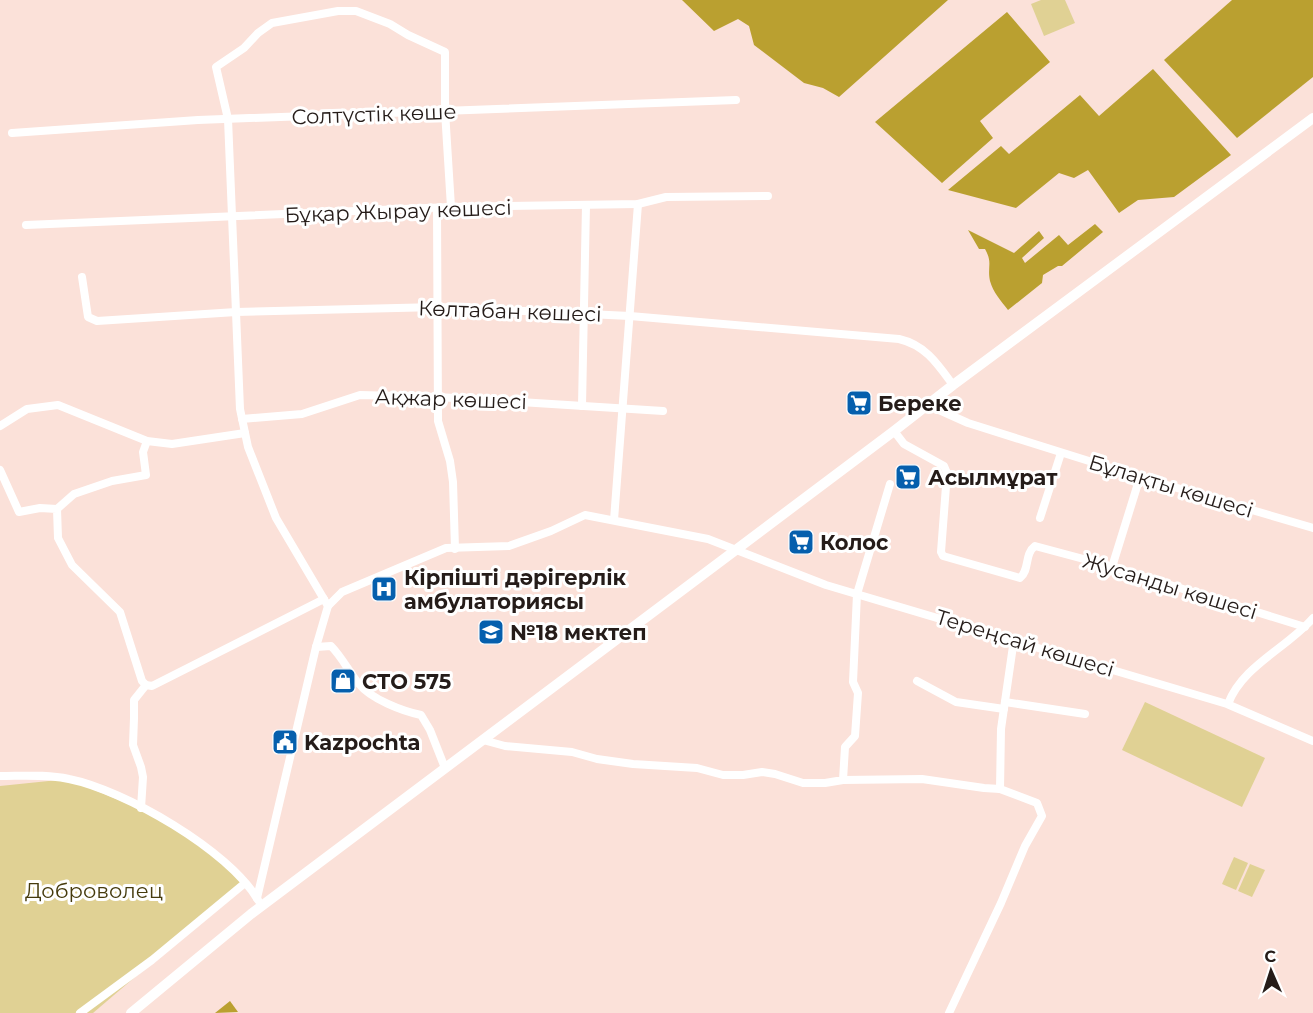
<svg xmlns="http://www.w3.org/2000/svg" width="1313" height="1013" font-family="Montserrat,sans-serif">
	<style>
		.green { fill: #e0d194 }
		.forest { fill: #baa030 }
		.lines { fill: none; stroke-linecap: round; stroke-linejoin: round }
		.street { stroke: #fff; stroke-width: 8 }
		.secondary { stroke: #fff; stroke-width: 10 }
		.labels { text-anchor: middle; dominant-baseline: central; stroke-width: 6; stroke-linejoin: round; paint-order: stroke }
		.street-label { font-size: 21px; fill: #251c19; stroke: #fff }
		.poi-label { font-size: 21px; font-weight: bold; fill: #251c19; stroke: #fff; text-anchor: start }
		.park-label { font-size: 21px; fill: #463b0d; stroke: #fff }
	</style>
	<rect width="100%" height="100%" fill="#fbe1d9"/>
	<g class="green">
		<path d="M1041 0H1065L1075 23 1044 36 1031 4Z"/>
		<path d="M1145 702 1265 758 1242 807 1122 750Z"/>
		<path d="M68 779 157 816 217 857 245 883 93 1013H0V786Z"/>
		<path d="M1234 857 1248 863 1236 890 1222 884Z"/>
		<path d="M1250 864 1265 870 1252 897 1238 891Z"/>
	</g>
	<g class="forest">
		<path d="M682 0H948L839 97 823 88 804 83 754 45 749 26 738 19 714 31Z"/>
		<path d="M1232 0H1313V77L1237 138 1164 60Z"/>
		<path d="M1007 12 1050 62 980 121 993 138 942 183 875 122Z"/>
		<path d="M1153 69 1231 155 1174 197 1138 200 1119 213 1088 170 1074 178 1059 173 1016 208 948 190 1001 146 1009 154 1080 95 1099 116Z"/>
		<path d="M1095 224 1103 232 1062 266H1058L1043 275 1042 283 1008 310C1001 301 993 292 990 281 987 267 993 263 985 249H979L968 230 1014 253 1039 231 1044 238 1022 258 1025 263 1059 235 1068 245Z"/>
		<path d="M230 1001 238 1012 215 1013Z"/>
	</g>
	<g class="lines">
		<g class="street">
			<path d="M12 133 198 120 736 100"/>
			<path d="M437 208 438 421 450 461 453 482 455 549"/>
			<path d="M26 225 451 207 638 204 666 197 768 196"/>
			<path d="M82 277 88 317 97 321 236 312 438 307 630 316 899 339C925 345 937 363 953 385"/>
			<path d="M932 401 939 410 968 423 1140 477 1313 528"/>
			<path d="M582 406 586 205"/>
			<path d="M242 419 302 414 360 395 438 397 663 411"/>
			<path d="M0 426 27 409 58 405 147 441 172 444 245 433"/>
			<path d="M894 431 904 444 944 466 947 473 941 552 943 556 1020 578C1030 570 1024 554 1035 546L1106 565 1305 627"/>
			<path d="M0 470 19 512 40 508 57 509 58 538 72 565 120 612 142 681 146 685 152 686 324 599"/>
			<path d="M57 509 74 494 112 481 146 475 143 452 147 441"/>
			<path d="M1040 518 1061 453"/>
			<path d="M614 520 638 204"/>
			<path d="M1112 567 1140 477"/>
			<path d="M328 606 276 518 248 447 240 409 228 119 216 67 244 48 258 33 272 23 338 11H356L390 24 408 35 445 52V111L451 207"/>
			<path d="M316 647 331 646C342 657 349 672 359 684 371 699 402 711 421 715L430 730 445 768"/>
			<path d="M917 681 956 702 1004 709"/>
			<path d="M1005 702 1085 714"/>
			<path d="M1228 704C1242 666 1287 648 1313 618"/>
			<path d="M483 740 505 746 572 752 597 759 633 764 697 768 723 775H743L762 772 775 774 803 783H825L843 780 845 747 855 736 858 693 853 682 857 594 890 484"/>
			<path d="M0 776C22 776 47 774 69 779 124 790 229 850 258 900"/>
			<path d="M843 780 922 779 984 788 1000 789 1037 803 1042 816 1025 846 1001 903 949 1013"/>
			<path d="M1000 789 1001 729 1014 639"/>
			<path d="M141 808 143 777 141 767 133 745 134 718V700L146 685"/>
			<path d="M257 898 316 647 328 606 342 592 446 548 509 546 551 531 585 515 708 539 826 585 1227 704 1313 741"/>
			<path d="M80 1013 152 960 245 883"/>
		</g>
		<path class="secondary" d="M131 1013 251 914 894 431 953 385 1313 118"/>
	</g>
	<defs>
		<g id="supermarket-square" transform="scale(1.35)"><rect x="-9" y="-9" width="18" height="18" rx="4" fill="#055fad" stroke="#fff"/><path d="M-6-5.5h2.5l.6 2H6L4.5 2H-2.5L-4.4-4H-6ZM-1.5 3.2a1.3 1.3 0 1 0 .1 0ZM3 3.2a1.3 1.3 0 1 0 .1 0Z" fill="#fff"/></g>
		<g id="hospital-square" transform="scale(1.35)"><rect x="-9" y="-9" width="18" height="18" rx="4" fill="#055fad" stroke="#fff"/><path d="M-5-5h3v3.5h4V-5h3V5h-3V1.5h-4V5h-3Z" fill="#fff"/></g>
		<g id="school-square" transform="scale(1.35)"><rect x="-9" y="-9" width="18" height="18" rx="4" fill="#055fad" stroke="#fff"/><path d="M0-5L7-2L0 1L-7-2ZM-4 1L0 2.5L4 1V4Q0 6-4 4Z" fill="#fff"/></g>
		<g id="shop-square" transform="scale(1.35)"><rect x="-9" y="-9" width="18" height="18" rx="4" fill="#055fad" stroke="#fff"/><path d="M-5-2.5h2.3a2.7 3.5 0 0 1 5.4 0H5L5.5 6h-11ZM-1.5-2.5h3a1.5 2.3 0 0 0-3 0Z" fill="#fff"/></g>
		<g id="civic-square" transform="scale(1.35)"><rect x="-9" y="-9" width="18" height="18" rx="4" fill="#055fad" stroke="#fff"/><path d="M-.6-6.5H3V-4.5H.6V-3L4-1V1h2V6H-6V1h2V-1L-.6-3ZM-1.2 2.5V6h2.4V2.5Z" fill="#fff"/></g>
	</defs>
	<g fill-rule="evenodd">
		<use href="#supermarket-square" x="859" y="403"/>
		<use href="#supermarket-square" x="908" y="477"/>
		<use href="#supermarket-square" x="801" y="542"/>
		<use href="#hospital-square" x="384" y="589"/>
		<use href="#school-square" x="491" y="632"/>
		<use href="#shop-square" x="343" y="681"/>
		<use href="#civic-square" x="285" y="742"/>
	</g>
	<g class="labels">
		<g class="street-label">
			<text transform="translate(374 114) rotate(-2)">Солтүстік көше</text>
			<text transform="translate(398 211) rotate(-2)">Бұқар Жырау көшесі</text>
			<text transform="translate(510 311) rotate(2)">Көлтабан көшесі</text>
			<text transform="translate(451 399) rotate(2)">Ақжар көшесі</text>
			<text transform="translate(1171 486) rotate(17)">Бұлақты көшесі</text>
			<text transform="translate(1170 586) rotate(17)">Жусанды көшесі</text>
			<text transform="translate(1025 643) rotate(17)">Тереңсай көшесі</text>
		</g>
		<g class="poi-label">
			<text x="878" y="403">Береке</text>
			<text x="928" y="477">Асылмұрат</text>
			<text x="820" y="542">Колос</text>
			<text x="404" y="577">Кірпішті дәрігерлік<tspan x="404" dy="24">амбулаториясы</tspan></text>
			<text x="510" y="632">№18 мектеп</text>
			<text x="362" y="681">СТО 575</text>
			<text x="304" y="742">Kazpochta</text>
		</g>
		<g class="park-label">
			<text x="94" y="890">Доброволец</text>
		</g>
	</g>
	<g transform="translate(1271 971) rotate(357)" stroke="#ffffff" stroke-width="4.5" paint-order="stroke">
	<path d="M0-4.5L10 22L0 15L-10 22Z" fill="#251c19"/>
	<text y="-9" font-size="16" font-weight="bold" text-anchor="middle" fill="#251c19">С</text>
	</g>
</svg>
